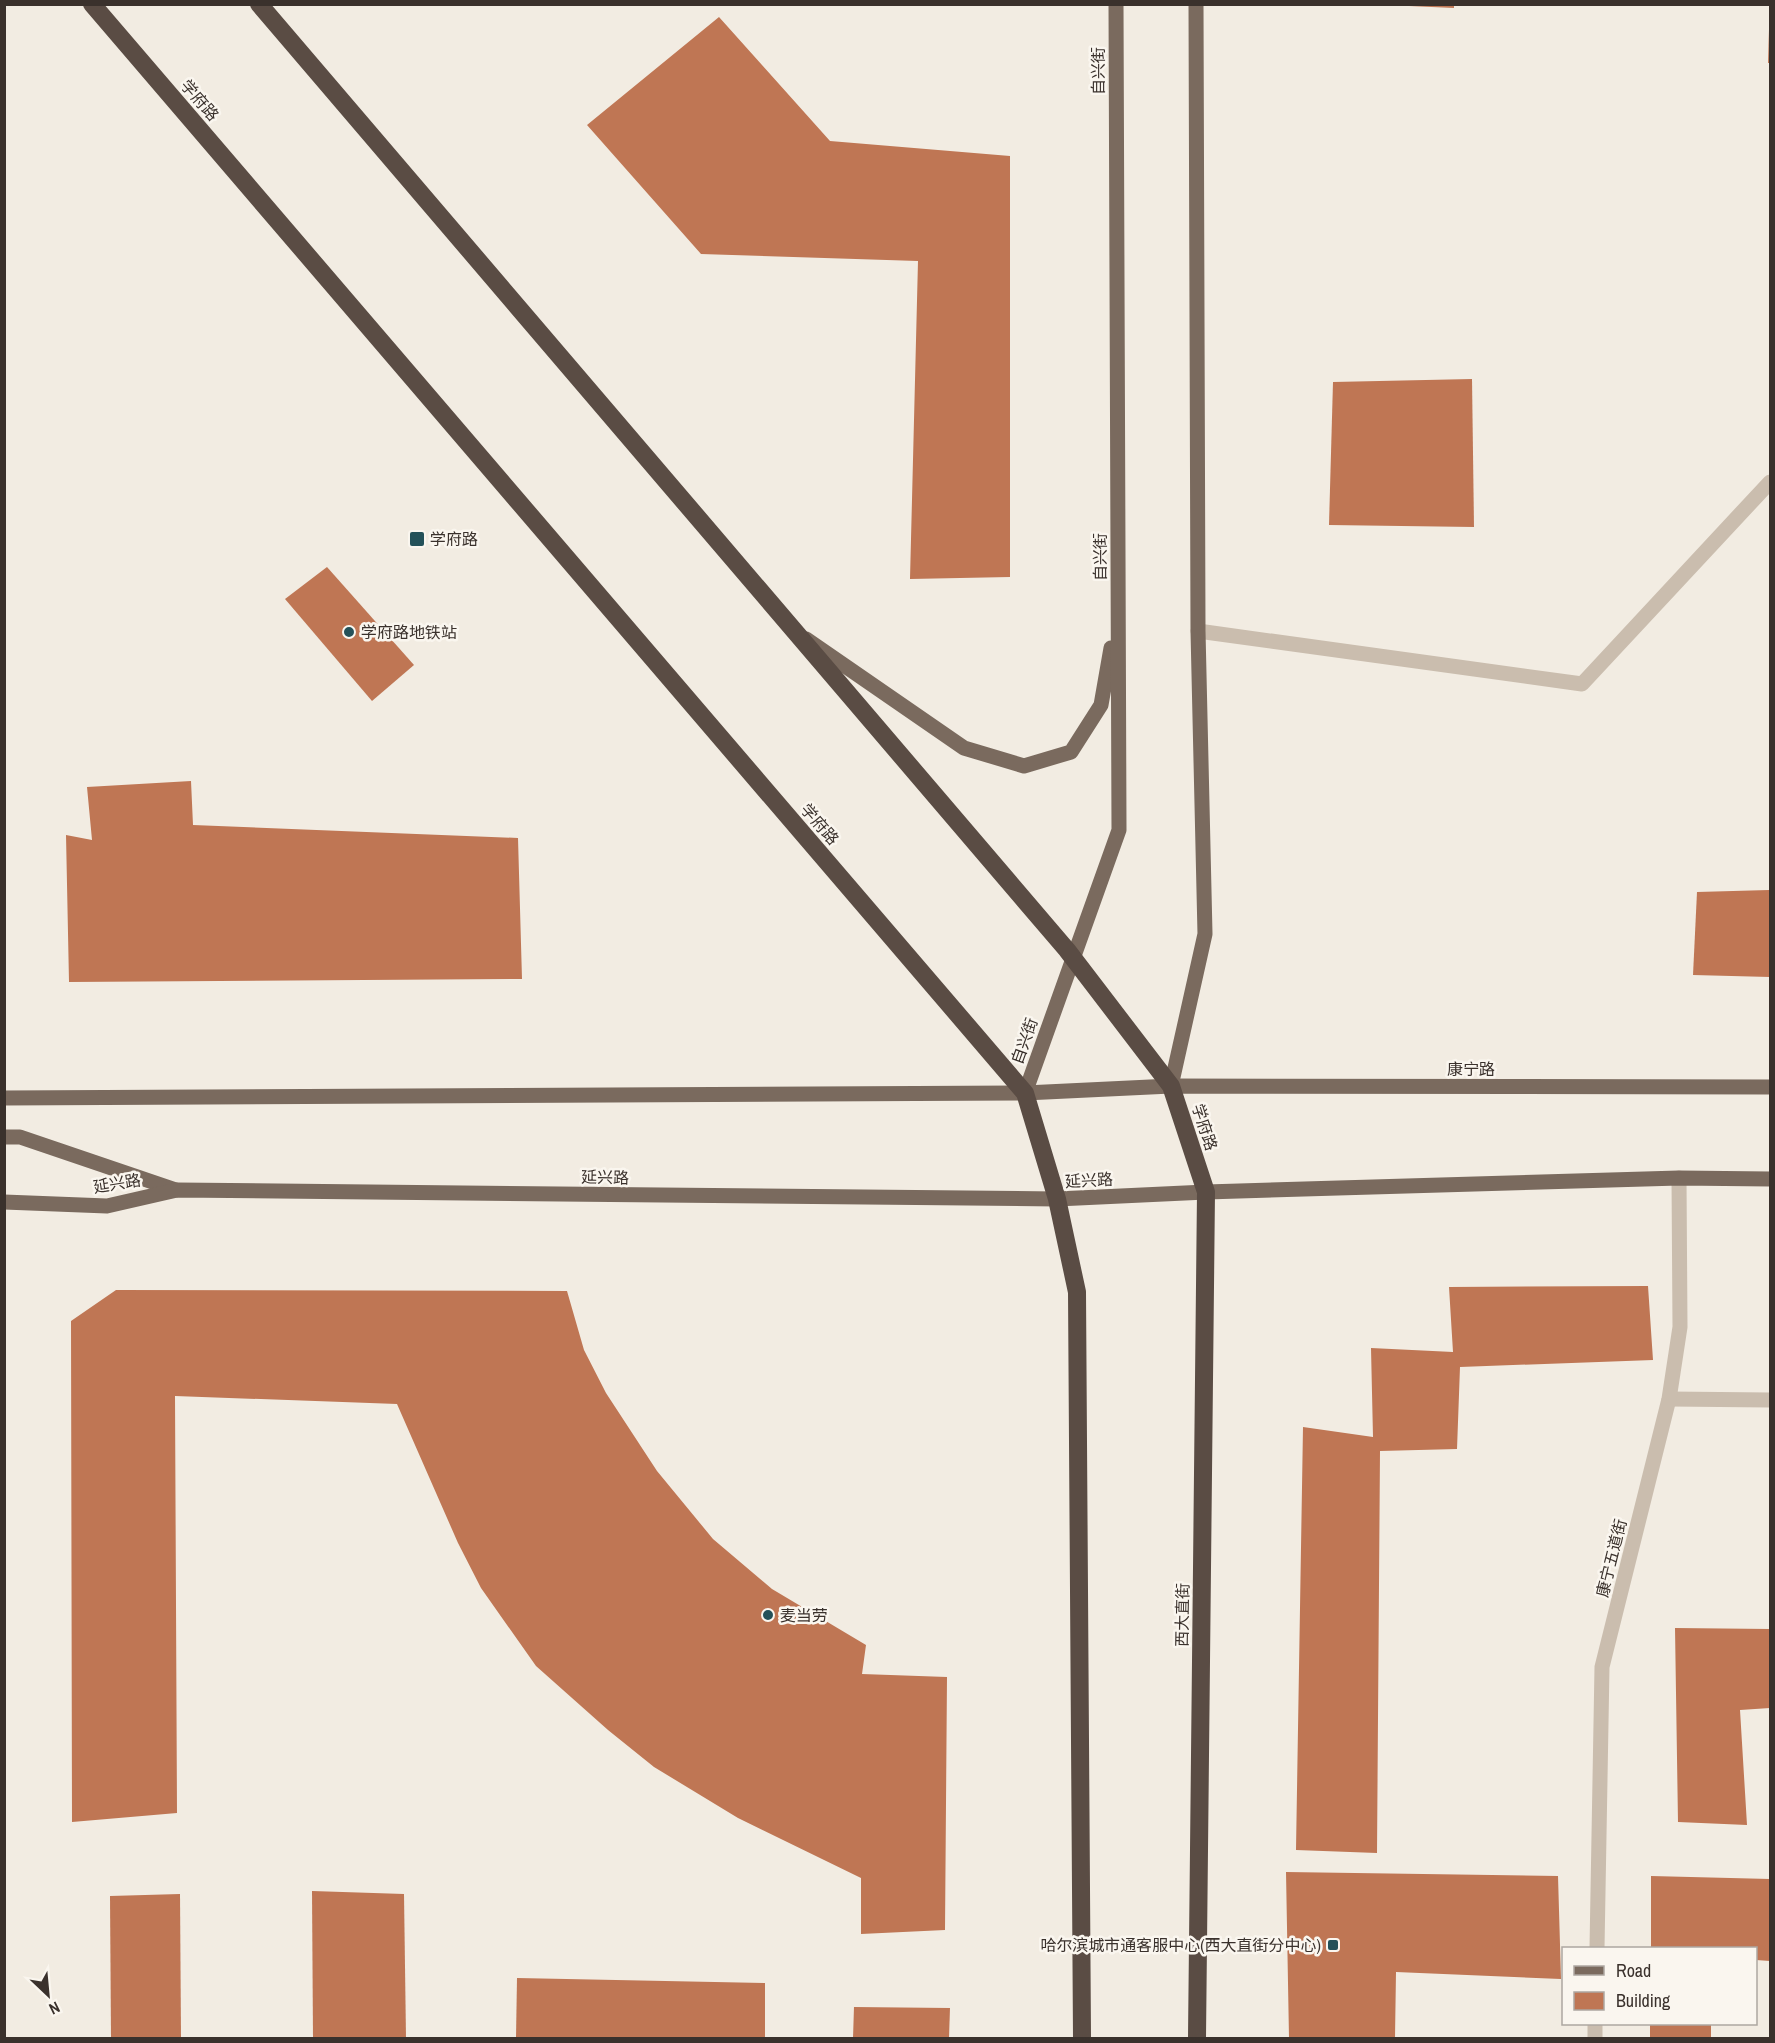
<svg xmlns="http://www.w3.org/2000/svg" width="1775" height="2043" font-family="'Archivo Narrow','Noto Sans SC',sans-serif">
	<style>
		.building { fill: #bf7654 }
		.lines { fill: none; stroke-linecap: round; stroke-linejoin: round }
		.minor { stroke: #cabdae; stroke-width: 15 }
		.major { stroke: #7a6a5e; stroke-width: 15 }
		.highway { stroke: #5a4c44; stroke-width: 18 }
		.poi-dot { fill: #245159; stroke: #faf6ef; stroke-width: 2 }
		.labels { text-anchor: middle; dominant-baseline: central; stroke-width: 5; stroke-linejoin: round; paint-order: stroke }
		.street-label { font-size: 16px; fill: #3a312c; stroke: #faf6ef }
		.poi-label { font-size: 16px; fill: #3a312c; stroke: #faf6ef; text-anchor: start }
	</style>
	<rect width="100%" height="100%" fill="#f2ece2"/>
	<g class="building">
		<path d="M1409 4H1454V8L1409 6Z"/>
		<path d="M719 17 830 141 1010 156V577L910 579 918 261 701 254 587 125Z"/>
		<path d="M1769 29H1770V63H1768Z"/>
		<path d="M1472 379 1474 527 1329 525 1333 382Z"/>
		<path d="M327 567 414 665 372 701 285 599Z"/>
		<path d="M191 781 193 825 518 838 522 979 69 982 66 835 92 840 87 787Z"/>
		<path d="M1769 890 1770 977 1693 975 1697 892Z"/>
		<path d="M1648 1286 1653 1360 1460 1367 1457 1449 1380 1451 1377 1853 1296 1850 1303 1427 1373 1437 1371 1348 1453 1352 1449 1287Z"/>
		<path d="M116 1290 567 1291 584 1350 606 1393 657 1471 713 1539 772 1589 866 1645 862 1674 947 1677 945 1930 861 1934V1878L738 1818 654 1767 608 1730 536 1666 481 1588 458 1543 397 1404 175 1396 177 1813 72 1822 71 1321Z"/>
		<path d="M1675 1628 1770 1629V1708L1740 1710 1747 1825 1678 1822Z"/>
		<path d="M1286 1872 1558 1876 1561 1979 1396 1972 1395 2038H1289Z"/>
		<path d="M1651 1876 1770 1879V1961L1756 1960V1948H1651Z"/>
		<path d="M312 1891 404 1894 406 2038H313Z"/>
		<path d="M180 1894 181 2038H111L110 1896Z"/>
		<path d="M517 1978 765 1983V2038H516Z"/>
		<path d="M854 2007 950 2008 949 2038H853Z"/>
		<rect x="1650" y="2024" width="61" height="14"/>
	</g>
	<g class="lines">
		<g class="minor">
			<path d="M1198 631 1582 684 1770 482"/>
			<path d="M1669 1399 1770 1400"/>
			<path d="M1597 1948 1602 1667 1669 1399 1680 1327 1679 1178"/>
			<path d="M1595 2038V2024"/>
		</g>
		<g class="major">
			<path d="M806 639 964 748 1024 766 1071 752 1101 705 1111 648"/>
			<path d="M1171 1086 1205 934 1198 631 1196 4"/>
			<path d="M1025 1093 1119 830 1116 4"/>
			<path d="M4 1098 1025 1093 1171 1086 1770 1087"/>
			<path d="M4 1137H20L176 1190"/>
			<path d="M4 1202 107 1206 177 1190 1057 1199 1206 1192 1679 1178 1770 1179"/>
		</g>
		<g class="highway">
			<path d="M92 4 1025 1093 1057 1199 1077 1292 1082 2038"/>
			<path d="M259 4 1067 950 1171 1086 1206 1192 1197 2038"/>
		</g>
	</g>
	<g class="poi-dot">
		<rect x="409" y="531" width="16" height="16" rx="3"/>
		<circle cx="349" cy="632" r="6"/>
		<circle cx="768" cy="1615" r="6"/>
		<rect x="1327" y="1939" width="12" height="12" rx="3"/>
	</g>
	<g class="labels">
		<g class="street-label">
			<text transform="translate(1098 71) rotate(-90)">自兴街</text>
			<text transform="translate(200 100) rotate(49)">学府路</text>
			<text transform="translate(1100 557) rotate(-90)">自兴街</text>
			<text transform="translate(820 824) rotate(49)">学府路</text>
			<text transform="translate(1024 1041) rotate(-70)">自兴街</text>
			<text x="1471" y="1069">康宁路</text>
			<text transform="translate(1205 1127) rotate(72)">学府路</text>
			<text transform="translate(605 1177) rotate(1)">延兴路</text>
			<text transform="translate(1089 1180) rotate(-3)">延兴路</text>
			<text transform="translate(117 1183) rotate(-9)">延兴路</text>
			<text transform="translate(1611 1558) rotate(-76)">康宁五道街</text>
			<text transform="translate(1182 1615) rotate(-89)">西大直街</text>
		</g>
		<g class="poi-label">
			<text x="430" y="539">学府路</text>
			<text x="361" y="632">学府路地铁站</text>
			<text x="780" y="1615">麦当劳</text>
			<text x="1321" y="1945" text-anchor="end">哈尔滨城市通客服中心(西大直街分中心)</text>
		</g>
	</g>
	<rect width="1775" height="2043" fill="none" stroke="#3a312c" stroke-width="12"/>
	<rect x="1562" y="1947" width="195" height="78" fill="#faf6ef" stroke="#ada7a1" stroke-width="1.5"/>
	<rect x="1574" y="1966" width="30" height="9" fill="#7a6a5e" stroke="#ada7a1" stroke-width="1.5"/>
	<text x="1616" y="1977" font-size="18" fill="#3a312c">Road</text>
	<rect x="1574" y="1992" width="30" height="18" fill="#bf7654" stroke="#ada7a1" stroke-width="1.5"/>
	<text x="1616" y="2007" font-size="18" fill="#3a312c">Building</text>
	<g transform="translate(48 1995) rotate(154)" stroke="#faf6ef" stroke-width="4.5" paint-order="stroke">
	<path d="M0-4.5L10 22L0 15L-10 22Z" fill="#3a312c"/>
	<text y="-9" font-size="16" font-weight="bold" text-anchor="middle" fill="#3a312c">N</text>
	</g>
</svg>
